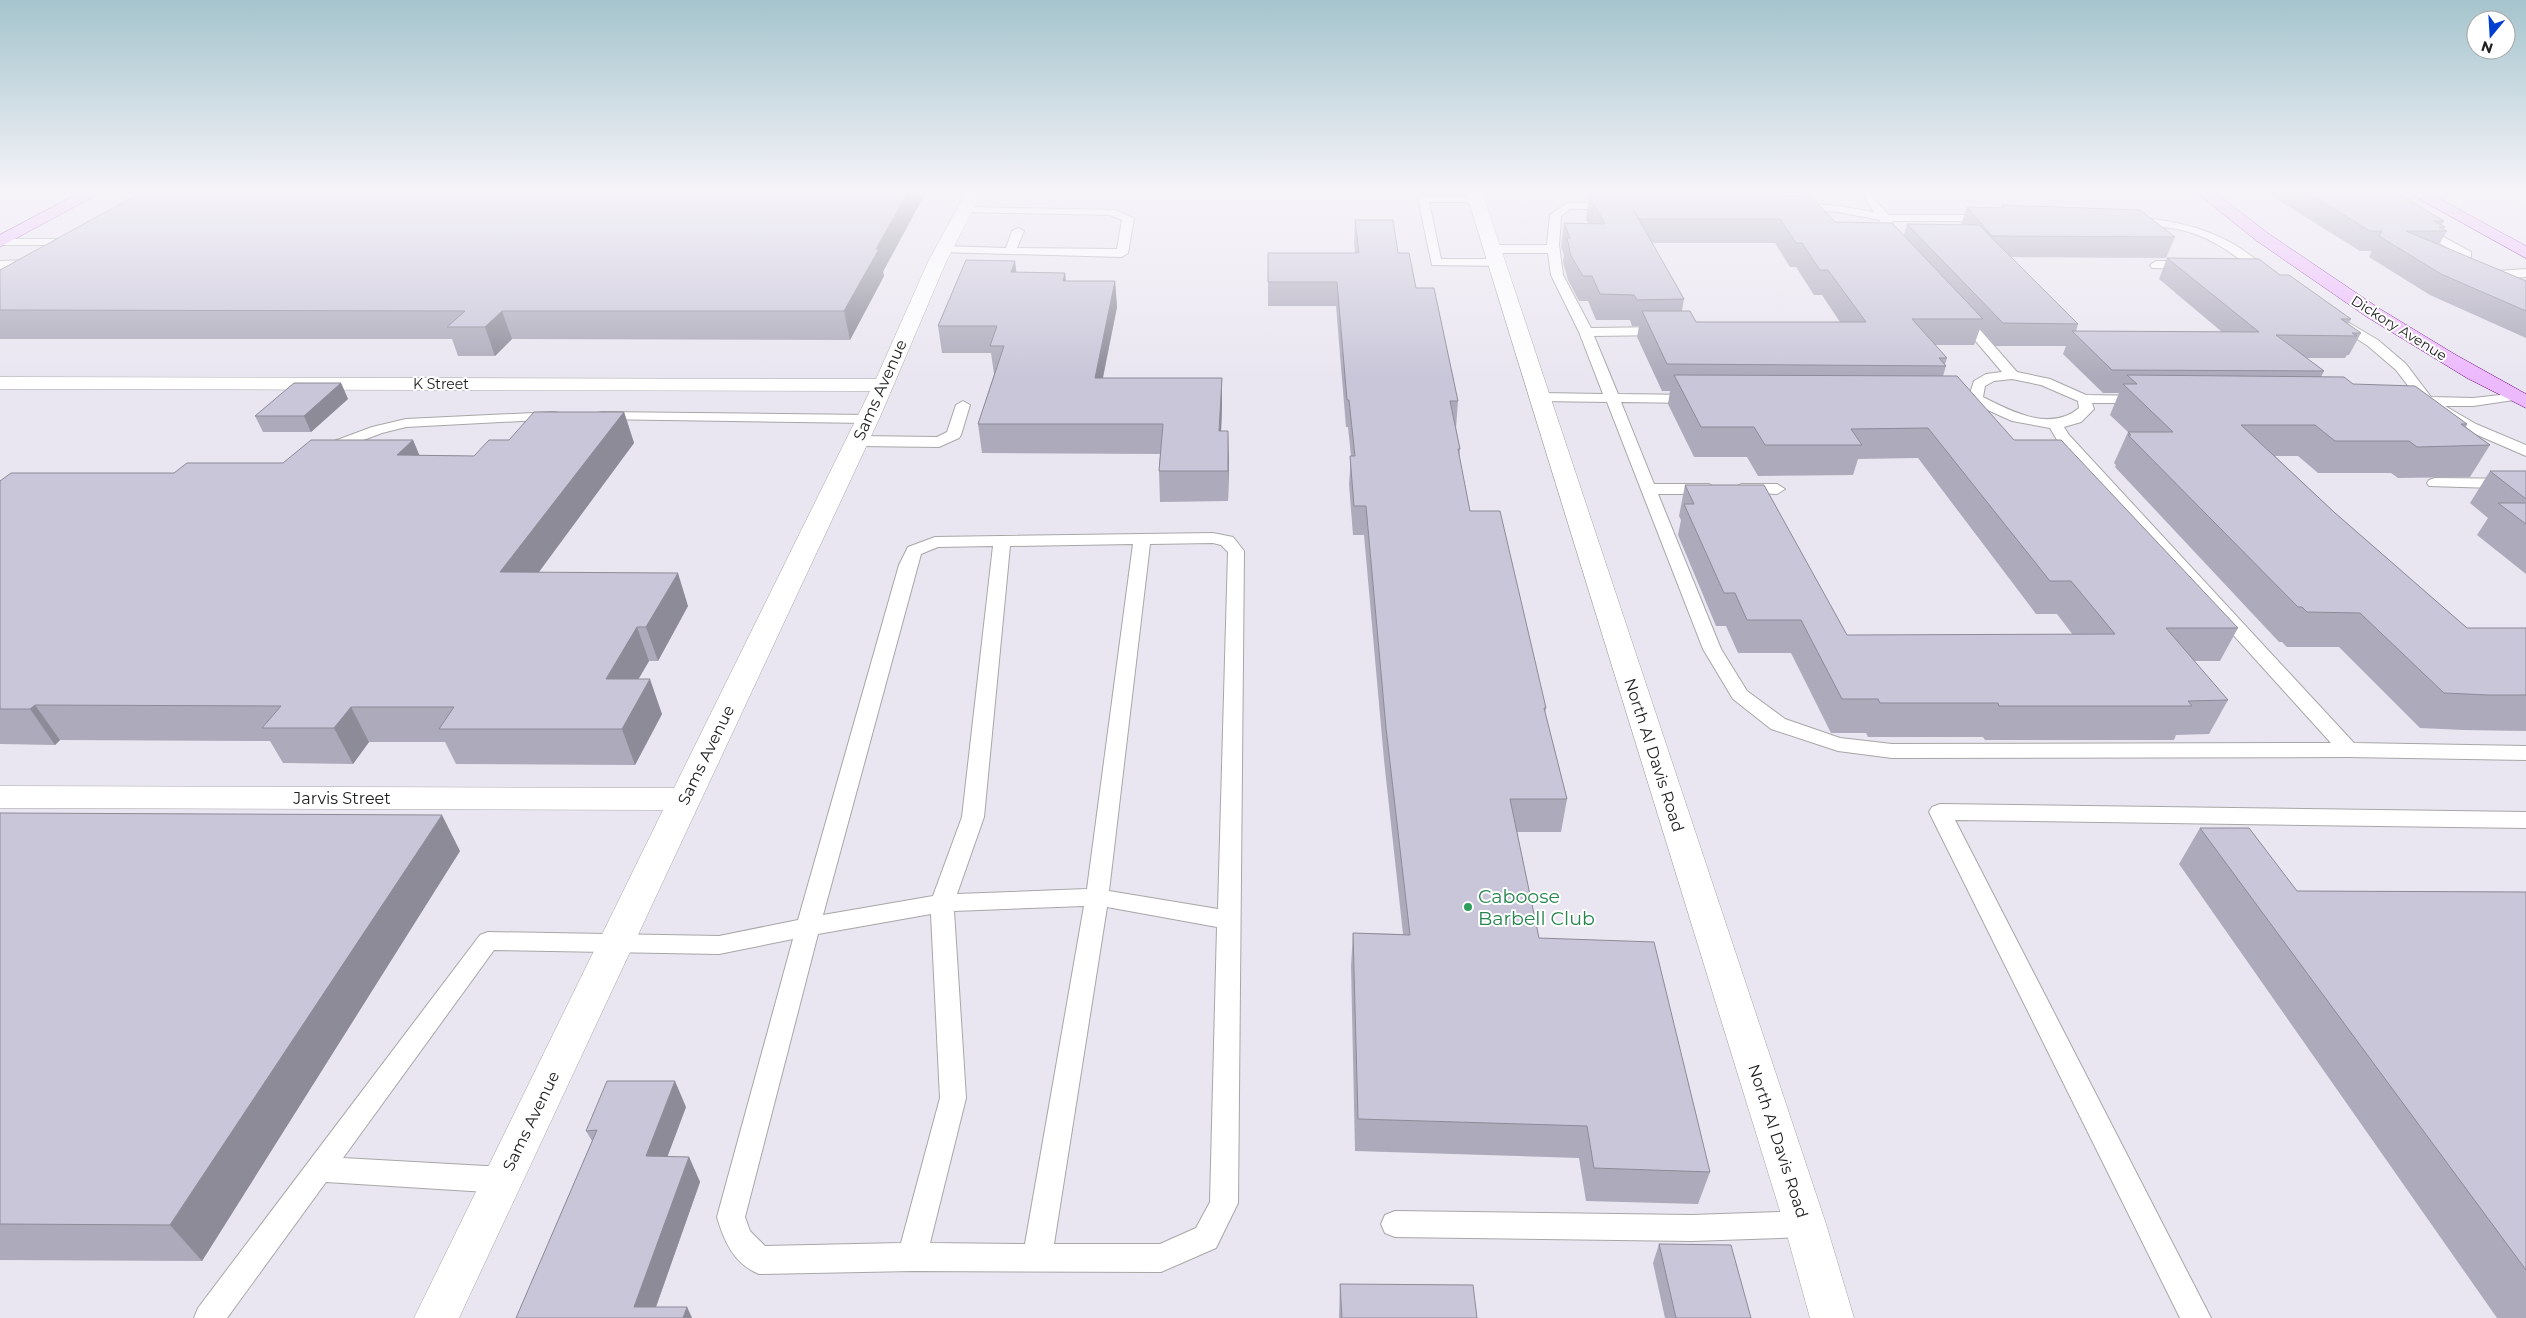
<svg xmlns="http://www.w3.org/2000/svg" width="2526" height="1318" font-family="Montserrat,sans-serif">
	<style>
		.lines { fill: none; stroke-linecap: round; stroke-linejoin: round }
		.lane-casing { stroke: #a7a7a7; stroke-width: 2 }
		.street-casing { stroke: #a7a7a7; stroke-width: 1 }
		.secondary-casing { stroke: #68007f; stroke-width: 1 }
		.lane { fill: #fff; fill-rule: evenodd }
		.street { fill: #fff; fill-rule: evenodd }
		.secondary { fill: #edb9fd; fill-rule: evenodd }
		.wall { fill: #adaabb; fill-rule: evenodd }
		.shaded-wall { fill: #8d8b98 }
		.building { fill: #c9c6d9; stroke: #8d8b98 }
		.leisure-dot { fill: #2e9e5b; stroke: #fff; stroke-width: 2 }
		.labels { text-anchor: middle; dominant-baseline: central; stroke-width: 4; stroke-linejoin: round; paint-order: stroke }
		.far-street-label { font-size: 14px; fill: #202020; stroke: #fff }
		.street-label { font-size: 16px; fill: #202020; stroke: #fff }
		.near-leisure-label { font-size: 19px; fill: #27864d; stroke: #fff; text-anchor: start }
	</style>
	<rect width="100%" height="100%" fill="#eae6f1"/>
	<g class="lines">
		<g class="lane-casing">
			<g id="lane">
				<path d="M1861 192H1872L1878 203 1889 215H1988L1994 218 1988 221H1892L1893 239 1899 246 1893 249C1879 246 1881 232 1880 220L1838 212 1798 209 1793 206 1798 203 1838 206 1874 212Z"/>
				<path d="M1423 196 1480 197 1481 199 1476 202H1429L1441 259H1497L1503 263 1501 266 1432 265 1418 199Z"/>
				<path d="M1567 203H1613L1618 206 1613 209H1570L1561 216 1559 245 1563 275 1591 328 1664 327 1671 331 1664 335 1594 336 1618 394 1694 395 1701 399 1694 403 1621 402 1654 484H1709L1717 489 1709 494H1658L1721 649 1747 691 1785 719 1840 738 1892 744 2331 743 2057 440 2050 428 2012 421 1970 402 1968 399 1974 381 1986 374 2002 372 1956 318 1962 314 1967 315 2017 372 2050 379 2086 395 2146 396 2148 399 2146 402 2141 403H2092L2094 409 2081 422 2064 427 2069 435 2354 743 2526 746V760L2349 757 1892 758 1838 751 1771 729 1733 699 1703 649 1607 402 1540 401 1533 397 1540 393 1603 394 1579 332 1551 275 1548 253H1492L1486 249 1492 245H1547L1550 215ZM2012 379 2041 385 2078 401 2079 408C2051 432 2012 412 1983 397L1985 386 1994 381Z"/>
				<path d="M964 207 1115 210 1134 218 1128 253 1122 257 939 252V248L943 246 1006 248 1012 231 1018 228 1024 231 1017 248 1117 249 1122 220 1110 215 960 212V208Z"/>
				<path d="M2130 217C2176 220 2217 229 2254 258 2260 263 2267 267 2272 273L2266 277 2262 276C2234 255 2212 236 2177 229 2160 226 2142 226 2126 222L2124 220Z"/>
				<path d="M2420 224 2471 252V258L2463 261 2462 264 2470 270 2468 273H2460L2452 268 2451 259 2458 254 2416 229V225Z"/>
				<path d="M0 239H77L83 242 77 245H0Z"/>
				<path d="M34 260 38 261V267L0 269V261Z"/>
				<path d="M2156 261H2190L2196 265 2190 269 2152 268 2150 265Z"/>
				<path d="M2526 269V277L2482 280 2476 276 2482 272Z"/>
				<path d="M2339 317 2378 340 2406 364 2431 397 2473 398 2519 393 2521 396 2519 399 2514 400 2473 406H2445L2476 424 2526 445V456L2466 430 2422 404 2396 370 2368 346 2334 324 2333 321 2334 318Z"/>
				<path d="M963 401 970 405 961 435 959 438 939 447 857 446 849 441 857 436 937 437 947 432 956 405Z"/>
				<path d="M554 412 559 413 561 416 559 419 406 427 382 433 326 454 318 449 321 446 372 427 406 419Z"/>
				<path d="M602 412 868 415 875 419 868 423 597 419 595 416 597 413Z"/>
				<path d="M2435 478 2526 479V489L2429 486 2427 483 2429 480Z"/>
				<path d="M1741 484H1777L1785 489 1777 494 1735 492 1733 489Z"/>
				<path d="M1213 533 1233 537 1244 551 1238 1203 1216 1248 1161 1272 912 1271 759 1274C734 1264 724 1241 717 1217L793 939 719 954 494 950 343 1158 503 1167 513 1171 517 1180 513 1189 503 1193 326 1182 227 1318H194L198 1308 480 935 488 932 719 936 798 920 899 565 908 547 935 537ZM1213 543 1221 545 1228 552 1218 909 1109 891 1150 544ZM1133 544 1087 889 957 894 984 817 1010 546ZM993 546 962 817 933 896 823 915 921 554 938 547ZM1084 906 1025 1244 930 1243 966 1098 954 911ZM1107 907 1217 927 1210 1202 1196 1228 1160 1244H1054ZM931 914 940 1098 901 1243 765 1246 750 1231 745 1217 818 934Z"/>
				<path d="M1940 804 2526 812V828L1955 820 2211 1318H2180L1929 812 1932 807Z"/>
				<path d="M1395 1211 1692 1215 1805 1211 1815 1215 1819 1224 1815 1233 1805 1237 1692 1241 1395 1237 1385 1233 1381 1224 1385 1215Z"/>
			</g>
		</g>
		<g class="street-casing">
			<g id="street">
				<path d="M966 192H982L946 262 880 417 459 1318H414L663 810 0 808V786L674 788 870 391 0 389V377L876 379 928 262Z"/>
				<path d="M1466 192H1482L1826 1224 1854 1318H1810L1784 1224Z"/>
			</g>
		</g>
		<g class="secondary-casing">
			<g id="secondary">
				<path d="M81 192H102L0 247V235Z"/>
				<path d="M2196 192H2214L2269 234 2380 309 2456 355 2526 394V408L2467 378 2367 317 2257 241Z"/>
				<path d="M2407 192H2427L2526 246V258Z"/>
			</g>
		</g>
		<use href="#lane" class="lane"/>
		<use href="#street" class="street"/>
		<use href="#secondary" class="secondary"/>
	</g>
	<g class="wall">
		<path d="M2275 192H2396L2444 221 2442 225 2445 227 2443 229 2447 231 2439 245 2526 281V338L2430 295 2369 257 2372 251H2360L2273 197Z"/>
		<path d="M1589 195 1775 196 1835 222 1904 235 1907 224 1961 225 1967 207 2001 208 2002 205 2175 237 2166 258 2011 257 2078 324 2076 331 2222 332 2159 279 2167 258 2280 275 2351 319 2348 324 2361 333 2349 355H2347L2345 358H2306L2324 371 2321 377 2353 384 2467 424 2466 427 2490 445 2470 477 2398 478 2391 473H2318L2298 456H2275L2334 512 2467 628H2526V731L2463 730 2420 728 2339 647H2287L2282 642H2279L2115 467 2116 465 2114 463 2128 432 2110 415 2119 393H2103L2063 354 2066 346H1995L1980 329 1974 345H1935L1947 358 1945 364 1946 366 1943 376 2014 440 2238 628 2220 661H2194L2228 700 2209 734 2176 735 2174 740H1985L1983 737H1868L1866 733H1831L1791 653H1738L1726 626H1716L1678 535 1681 520 1679 516 1685 485 1847 635H2073L2057 614H2036L1918 458 1858 459 1853 475 1758 476 1747 457H1694L1668 404 1670 391H1662L1637 337 1639 326H1632L1630 320H1596L1588 301H1579L1568 280 1563 262 1564 255 1561 247 1564 223H1588L1586 219ZM1652 243H1775L1790 267H1796L1814 295H1822L1840 322H1696L1682 311 1684 299Z"/>
		<path d="M1355 220 1398 253 1416 288 1458 401 1456 428 1460 449 1459 458 1470 511 1546 708 1545 713 1567 799 1561 832H1517L1539 938 1710 1172 1698 1204 1586 1201 1579 1158 1355 1151 1351 966 1353 933 1403 934 1384 760 1364 535H1353L1349 484 1351 456 1348 427H1346L1336 306H1268V277L1355 253 1354 243Z"/>
		<path d="M0 270 883 272 884 276 850 340 512 339 495 356H458L452 339H0Z"/>
		<path d="M1017 272 1065 273 1066 281H1115L1117 307 1103 378H1222V406L1221 431 1229 460 1228 501 1160 502 1159 471 1160 454 982 453 978 424 994 374 991 353H942L938 326Z"/>
		<path d="M341 383 348 399 311 432H263L255 416Z"/>
		<path d="M624 412 634 443 538 572 688 606 658 661H649L638 679 662 714 635 765 456 764 445 742H369L353 764 283 763 270 741 60 740 55 745 0 744V481L174 473 283 463 413 440 419 455 474 456 509 440Z"/>
		<path d="M2490 471H2526V574L2477 535 2488 518 2470 503Z"/>
		<path d="M0 813 460 851 202 1261 0 1260Z"/>
		<path d="M2200 828 2297 891 2526 892V1318H2497L2179 864Z"/>
		<path d="M686 1107 667 1157H689L700 1182 656 1307H687L692 1318H516L592 1141 586 1131Z"/>
		<path d="M1659 1244 1751 1318H1665L1653 1263Z"/>
		<path d="M1340 1284 1477 1318H1339Z"/>
	</g>
	<g class="shaded-wall">
		<path d="M908 192H926L883 272 884 276 850 340 844 311 876 249Z"/>
		<path d="M1015 261 1018 286 1011 272Z"/>
		<path d="M1065 273 1067 299 1063 281Z"/>
		<path d="M1115 281 1117 307 1097 406 1095 378Z"/>
		<path d="M502 311 512 339 495 356 485 327Z"/>
		<path d="M1222 378V406L1220 461 1219 431Z"/>
		<path d="M341 383 348 399 311 432 304 416Z"/>
		<path d="M624 412 634 443 514 606 500 572Z"/>
		<path d="M1228 431 1229 460 1228 501Z"/>
		<path d="M413 440 426 471 397 455Z"/>
		<path d="M678 573 688 606 658 661 646 627Z"/>
		<path d="M637 627 649 661 619 713 606 679Z"/>
		<path d="M650 679 662 714 635 765 622 729Z"/>
		<path d="M35 705 60 740 55 745 30 709Z"/>
		<path d="M351 707 369 742 353 764 334 728Z"/>
		<path d="M442 815 460 851 202 1261 170 1225Z"/>
		<path d="M675 1081 686 1107 658 1182 646 1156Z"/>
		<path d="M689 1157 700 1182 652 1318 634 1307Z"/>
		<path d="M687 1307 692 1318H683Z"/>
	</g>
	<g class="building">
		<path d="M142 192H908L876 249H879L844 311H502L485 327H447L465 311 0 310V270Z"/>
		<path d="M2306 192H2396L2444 221H2434L2445 227H2439L2447 231H2406L2526 281V311L2441 274 2379 236 2382 231H2370Z"/>
		<path d="M1772 193 1775 196 1810 195 1835 222 1892 223 1983 319H1912L1947 358H1939L1946 366 1667 364 1642 311H1690L1696 322H1866L1828 270H1820L1802 243H1796L1780 219H1639L1634 211 1684 299 1637 300 1634 295 1600 294 1592 276H1583L1571 256 1567 238H1570L1564 223 1605 224 1589 195Z"/>
		<path d="M2002 205 2140 210 2175 237 1992 236 1967 207 2005 208Z"/>
		<path d="M1355 220H1393L1398 253H1409L1416 288H1434L1458 401H1450L1460 449H1458L1470 511H1500L1546 708H1544L1567 799H1510L1539 938 1654 942 1710 1172 1594 1168 1587 1126 1358 1119 1353 933 1410 935 1386 728 1366 506H1354L1350 456H1355L1349 400H1347L1337 282H1268V253H1359Z"/>
		<path d="M1907 224 1979 225 2078 324 2003 323Z"/>
		<path d="M2167 258 2259 259 2280 275H2289L2351 319H2341L2361 333H2352L2357 336 2276 335 2324 371 2112 370 2072 331 2259 332Z"/>
		<path d="M966 260 1015 261 1011 272 1065 273 1063 281H1115L1095 378H1222L1219 431H1228V471H1159L1163 424H978L1004 346H990L997 326H938Z"/>
		<path d="M1674 375 1957 376 2014 440H2061L2238 628H2166L2228 700 2188 701 2192 706H1999L1998 703H1880L1878 699H1842L1801 620H1747L1735 593H1724L1684 504H1694L1685 485H1764L1847 635 2115 634 2071 581H2050L1928 428 1851 429 1862 445H1765L1754 427H1701Z"/>
		<path d="M2127 375 2344 377 2353 384 2415 386 2467 424H2461L2490 445 2417 447 2409 441H2335L2315 425H2241L2334 512 2467 628H2526V695H2488L2444 693 2360 613 2307 612 2302 607H2298L2128 435H2131L2128 432H2173L2123 384H2137Z"/>
		<path d="M294 383H341L304 416H255Z"/>
		<path d="M534 412H624L500 572 678 573 646 627H637L606 679H650L622 729H439L454 707H351L334 728H262L281 706 35 705 30 709H0V481L11 473H174L187 463H283L311 440H413L397 455 474 456 489 440H509Z"/>
		<path d="M2490 471H2526V499Z"/>
		<path d="M2498 503H2526V524Z"/>
		<path d="M0 813 442 815 170 1225 0 1224Z"/>
		<path d="M2200 828H2249L2297 891 2526 892V1270Z"/>
		<path d="M607 1081H675L646 1156 689 1157 634 1307H687L683 1318H516L597 1130 586 1131Z"/>
		<path d="M1659 1244 1731 1245 1751 1318H1676Z"/>
		<path d="M1340 1284 1473 1285 1477 1318H1342Z"/>
	</g>
	<linearGradient id="sky" x2="0" y2="1"><stop stop-color="#a5c4cd"/><stop offset="0.51" stop-color="#f6f4f9"/><stop offset="1" stop-color="#f6f4f9" stop-opacity="0"/></linearGradient>
	<rect width="2526" height="377" fill="url(#sky)"/>
	<circle class="leisure-dot" cx="1468" cy="907" r="5"/>
	<g class="labels">
		<g class="far-street-label">
			<text transform="translate(2399 328) rotate(32)">Dickory Avenue</text>
			<text x="441" y="384">K Street</text>
		</g>
		<g class="street-label">
			<text transform="translate(880 390) rotate(-66)">Sams Avenue</text>
			<text transform="translate(706 755) rotate(-64)">Sams Avenue</text>
			<text transform="translate(1654 755) rotate(72)">North Al Davis Road</text>
			<text x="342" y="798">Jarvis Street</text>
			<text transform="translate(531 1121) rotate(-64)">Sams Avenue</text>
			<text transform="translate(1778 1141) rotate(72)">North Al Davis Road</text>
		</g>
		<g class="near-leisure-label">
			<text x="1478" y="896">Caboose<tspan x="1478" dy="22">Barbell Club</tspan></text>
		</g>
	</g>
	<g transform="translate(2491 35) rotate(198)"><circle r="24" fill="#ffffff" stroke="#a6a6a6"/>
	<path d="M0-4L9 19L0 12L-9 19Z" fill="#003dd1"/>
	<text y="-8" font-size="14" font-weight="bold" text-anchor="middle" fill="#202020">N</text>
	</g>
</svg>
